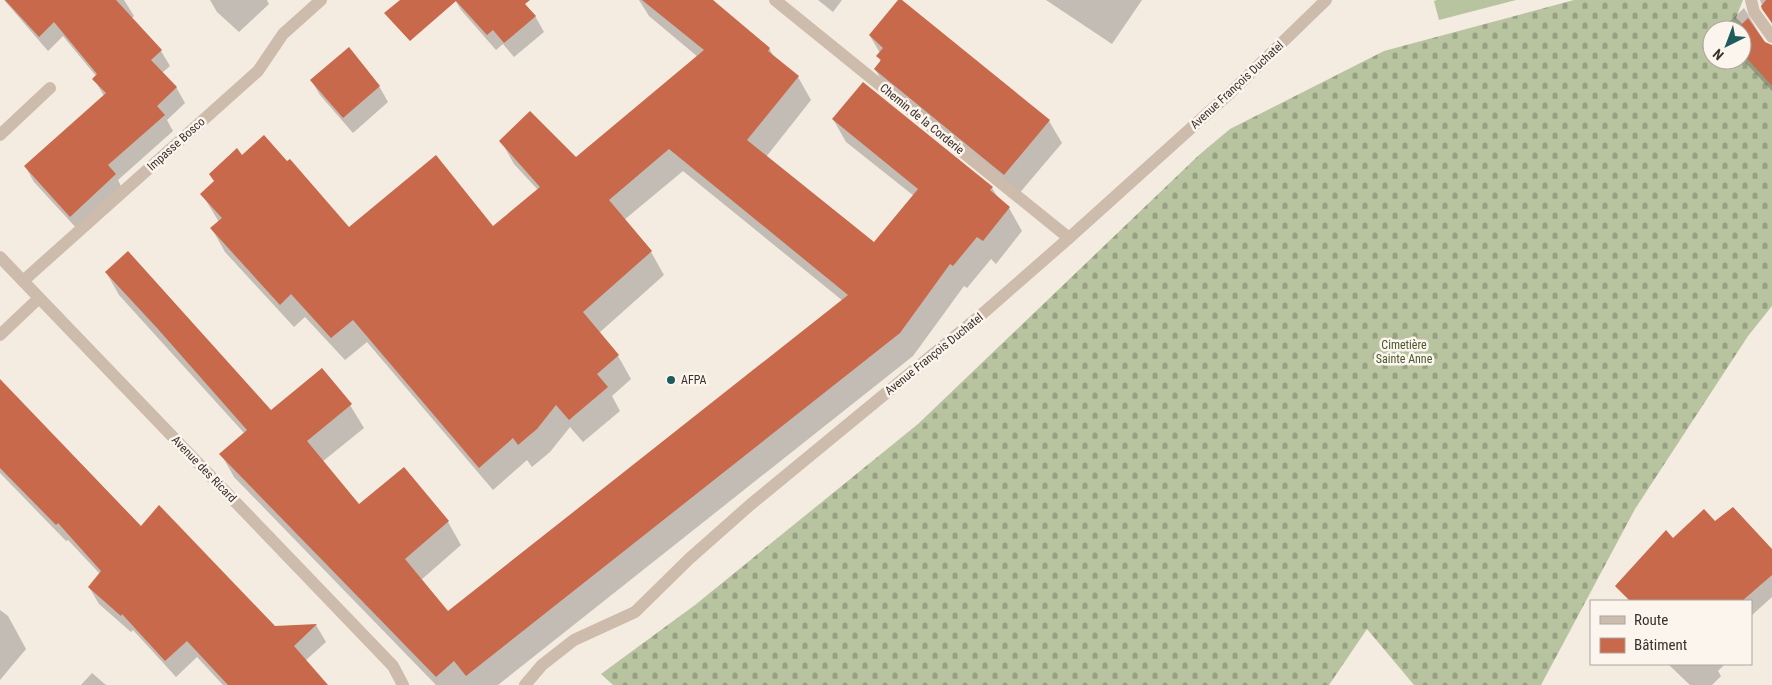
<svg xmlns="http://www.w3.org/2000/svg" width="1772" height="685" font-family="'Roboto Condensed',sans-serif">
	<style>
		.green { fill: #b8c4a0 }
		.cemetery { fill: url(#cemetery-stones); fill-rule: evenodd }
		.shadow { fill: #0003 }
		.building { fill: #c8694b }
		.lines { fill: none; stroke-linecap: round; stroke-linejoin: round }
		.service { stroke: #cdbbac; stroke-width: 12 }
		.minor { stroke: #cdbbac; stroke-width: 12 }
		.poi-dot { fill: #1f5a5e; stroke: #fbf5ee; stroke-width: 2 }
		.labels { text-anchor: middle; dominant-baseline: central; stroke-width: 5; stroke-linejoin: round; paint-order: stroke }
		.street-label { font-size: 12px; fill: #3b302b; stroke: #fbf5ee }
		.park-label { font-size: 12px; fill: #4a5a2e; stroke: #fbf5ee }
		.poi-label { font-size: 12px; fill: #3b302b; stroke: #fbf5ee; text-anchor: start }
	</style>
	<defs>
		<pattern id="cemetery-stones" width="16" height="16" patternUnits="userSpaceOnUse" patternTransform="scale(1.25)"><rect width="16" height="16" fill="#b8c4a0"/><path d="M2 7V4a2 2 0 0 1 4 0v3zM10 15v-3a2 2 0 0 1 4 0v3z" fill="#97a083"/></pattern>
	</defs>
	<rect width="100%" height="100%" fill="#f4ebe1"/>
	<path class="green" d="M1437 0H1516L1439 20 1434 1Z"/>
	<path class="cemetery" d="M1574 0H1743L1736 18 1772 50V306L1748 336 1635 509 1541 685H1414L1367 629 1329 685H613L601 674 695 605 918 424 1199 155 1230 129 1384 51ZM1712 30H1742V60H1712Z"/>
	<g class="shadow">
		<path d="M4 0H124L134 16 131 19 161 51 170 66 162 73 176 87 185 103 167 120 173 131 118 180 123 190 79 231 34 182 25 166 104 96 94 79 96 76 63 36 48 51Z"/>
		<path d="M210 0H267L269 4 239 32 217 12Z"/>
		<path d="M455 0H521L535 16 544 32 514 57 503 44 496 50 461 10Z"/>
		<path d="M639 0H711L769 48 775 59 798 77 811 100 766 157 874 243 914 196 846 142 833 119 863 83 992 188 999 199 1009 208 1022 231 996 264 991 259 967 288 964 286 913 356 498 685H436L234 477 221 454 245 434 119 295 106 272 271 412 350 405 364 428 322 462 359 506 448 522 461 545 421 580 448 612 843 301 683 171 624 220 651 252 664 275 599 333 618 356 631 379 612 396 620 411 583 442 570 427 550 452 532 467 527 460 493 490 367 342 345 360 305 317 294 327 225 252 212 229 219 222 202 194 242 157 349 228H493L538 190 514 164 501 141 576 159 698 57 649 16Z"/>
		<path d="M818 0H842L833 12Z"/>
		<path d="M900 0 1049 121 1062 143 1017 196 888 91 875 69 881 62 878 56 880 53 870 36Z"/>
		<path d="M1046 0H1142L1112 44Z"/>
		<path d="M1760 0H1772V24L1763 8Z"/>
		<path d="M1744 8 1765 43 1772 46V91L1742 59V30L1722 29Z"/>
		<path d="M311 80 379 86 388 102 353 133 320 95Z"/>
		<path d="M0 381 141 528 275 627 316 625 326 642 305 661 320 685H223L197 657 176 677 133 630 131 632 99 604 89 587 100 574 68 540 66 541 0 473Z"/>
		<path d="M1715 523 1772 550V597L1751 616V601H1648L1636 590 1673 539Z"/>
		<path d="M0 610 8 616 26 649 0 680Z"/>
		<path d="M1668 664H1725L1718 671 1721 676 1712 685H1690Z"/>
		<path d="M92 673 106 685H81Z"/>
	</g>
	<g class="building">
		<path d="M5 0H116L162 50 151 60 177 87 157 106 165 115 108 165 116 174 70 217 24 166 106 93 92 79 97 74 54 22 39 37Z"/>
		<path d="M400 0H530L525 4 536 16 504 43 493 30 487 35 456 1 410 41 384 13Z"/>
		<path d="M642 0H713L770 48 768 51 799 76 747 140 874 242 918 189 832 119 863 82 993 187 990 190 1010 207 983 241 977 237 953 266 950 264 900 333 466 676 454 661 436 677 219 454 247 430 157 328 105 272 128 251 271 410 322 368 352 404 307 441 359 504 404 467 449 521 405 559 448 611 848 295 669 149 609 200 652 251 583 312 619 355 597 374 608 387 569 420 556 405 537 429 518 445 513 438 479 468 353 320 331 338 291 294 280 305 210 228 222 218 200 194 214 181 209 174 237 148 242 155 264 135 287 161 290 159 349 227 436 155 493 226 540 187 499 141 530 111 576 157 704 50Z"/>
		<path d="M898 0H902L1050 120 1004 175 874 69 881 60 876 56 883 48 869 35Z"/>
		<path d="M1766 0H1772V23L1762 9 1761 6Z"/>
		<path d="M1748 18 1765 42 1772 45V86L1742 53V30H1736Z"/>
		<path d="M349 47 380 86 343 118 310 80Z"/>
		<path d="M0 379 141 526 159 505 275 626 317 624 294 646 328 685H228L187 641 165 661 122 614 121 616 88 587 101 571 58 523 56 525 0 468Z"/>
		<path d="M1733 507 1772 549V575L1742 601H1630L1615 586 1666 530 1673 538 1704 509 1715 521Z"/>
	</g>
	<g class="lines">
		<path class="service" d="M0 135 50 88"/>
		<g class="minor">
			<path d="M775 0 1069 238"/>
			<path d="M1751 0 1754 12 1772 37"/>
			<path d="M0 257 393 666 403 685"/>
			<path d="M23 281 258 71 283 34 321 0"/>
			<path d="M0 335 39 298"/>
			<path d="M525 685 542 665 574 640 635 612 689 559 750 505 981 315 1069 238 1230 93 1326 0"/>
		</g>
	</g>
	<circle class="poi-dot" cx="671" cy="380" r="5"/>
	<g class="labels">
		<g class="street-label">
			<text transform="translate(1237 85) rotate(-43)">Avenue François Duchatel</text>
			<text transform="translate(922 119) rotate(39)">Chemin de la Corderie</text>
			<text transform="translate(176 144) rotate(-42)">Impasse Bosco</text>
			<text transform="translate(934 354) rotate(-39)">Avenue François Duchatel</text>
			<text transform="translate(204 469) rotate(46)">Avenue des Ricard</text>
		</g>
		<g class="park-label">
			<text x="1404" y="345">Cimetière<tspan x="1404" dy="14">Sainte Anne</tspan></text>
		</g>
		<g class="poi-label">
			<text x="681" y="380">AFPA</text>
		</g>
	</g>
	<rect x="1590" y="600" width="162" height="65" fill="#fbf5ee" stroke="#aea6a0"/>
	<rect x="1600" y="616" width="25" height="8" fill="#cdbbac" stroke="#aea6a0"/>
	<text x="1634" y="625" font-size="15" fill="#3b302b">Route</text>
	<rect x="1600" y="638" width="25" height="15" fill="#c8694b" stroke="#aea6a0"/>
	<text x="1634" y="650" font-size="15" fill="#3b302b">Bâtiment</text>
	<g transform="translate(1727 45) rotate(222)"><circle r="24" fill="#fbf5ee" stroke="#aea6a0"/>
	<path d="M0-4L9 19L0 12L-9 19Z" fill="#1f5a5e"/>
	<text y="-8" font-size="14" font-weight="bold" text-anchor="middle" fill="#3b302b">N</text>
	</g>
</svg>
